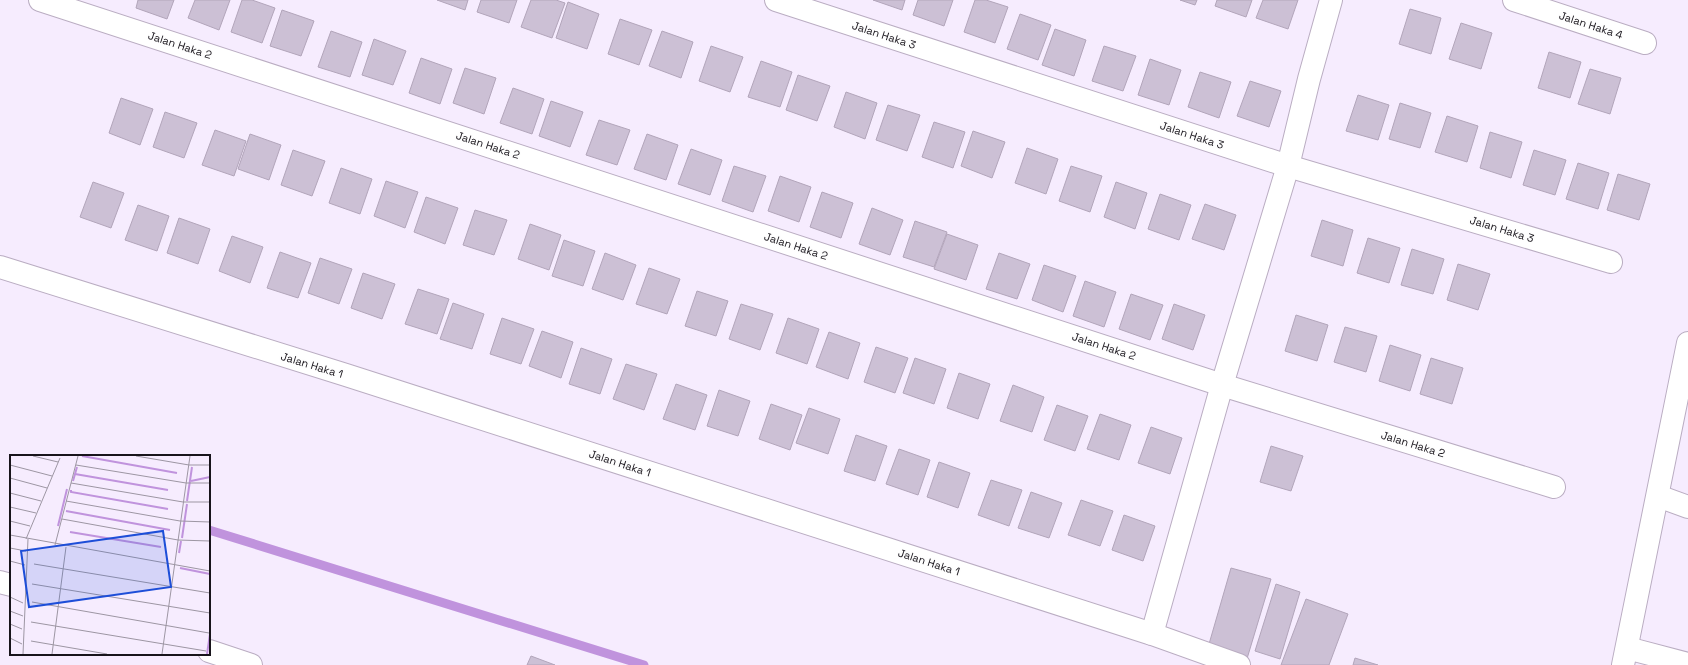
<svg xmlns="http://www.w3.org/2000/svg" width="1688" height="665" font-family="'Space Grotesk',sans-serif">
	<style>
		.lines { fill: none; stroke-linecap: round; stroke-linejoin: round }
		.stream { stroke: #c093dd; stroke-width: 9 }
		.building { fill: #ccc0d5; stroke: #b2a5ba }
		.minor-casing { stroke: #baadc2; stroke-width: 24 }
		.minor { stroke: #fff; stroke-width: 22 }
		.labels { text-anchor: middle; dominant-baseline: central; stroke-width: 3.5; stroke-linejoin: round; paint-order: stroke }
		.street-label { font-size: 11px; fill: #18141b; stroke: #fefefe }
		.inset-river { fill: none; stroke: #c093dd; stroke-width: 2 }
		.inset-road { fill: none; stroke: #9d96a3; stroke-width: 1 }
		.view { fill: #1d4ed8; fill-opacity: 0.15; stroke: #1d4ed8; stroke-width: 2 }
		.inset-edge { fill: none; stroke: #18141b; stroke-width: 2 }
	</style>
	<rect width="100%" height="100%" fill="#f6ecfe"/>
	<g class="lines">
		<path class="stream" d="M209 530 644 665"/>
	</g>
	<g class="building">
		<path d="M138 0H174L167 19 136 8Z"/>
		<path d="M195 0H230L219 30 188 18Z"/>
		<path d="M242 0H252L275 8 262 43 231 32Z"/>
		<path d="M437 0H468L465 10Z"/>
		<path d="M481 0H517L509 23 477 12Z"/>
		<path d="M531 0H556L565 3 552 38 521 27Z"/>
		<path d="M873 0H905L902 10Z"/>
		<path d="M918 0H953L944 26 913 15Z"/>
		<path d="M975 0H986L1008 7 995 43 964 32Z"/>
		<path d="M1180 0H1197L1195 5Z"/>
		<path d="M1217 0H1252L1246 17 1215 6Z"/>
		<path d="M1263 0H1298L1288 29 1256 18Z"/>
		<path d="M568 2 599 14 587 49 556 38Z"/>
		<path d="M1410 9 1441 18 1431 54 1399 44Z"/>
		<path d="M282 10 314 21 301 56 270 46Z"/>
		<path d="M1020 14 1051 25 1038 60 1007 49Z"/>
		<path d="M620 19 652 30 639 65 608 54Z"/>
		<path d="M1461 23 1492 33 1481 69 1449 59Z"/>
		<path d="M1055 29 1086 40 1074 76 1042 65Z"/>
		<path d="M331 31 362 42 350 77 318 67Z"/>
		<path d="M662 31 693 42 681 78 649 66Z"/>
		<path d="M374 39 406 51 393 85 362 75Z"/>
		<path d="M711 46 743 57 730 92 699 81Z"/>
		<path d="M1104 46 1136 56 1123 91 1092 81Z"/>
		<path d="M1549 52 1581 62 1570 98 1538 88Z"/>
		<path d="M421 58 452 69 440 104 409 93Z"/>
		<path d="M1150 59 1181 70 1169 105 1138 95Z"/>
		<path d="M761 61 792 72 780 107 748 97Z"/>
		<path d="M465 68 496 78 484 114 453 103Z"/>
		<path d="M1590 69 1621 78 1610 114 1578 104Z"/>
		<path d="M1200 72 1231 82 1219 118 1188 107Z"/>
		<path d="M798 75 830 86 817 121 786 110Z"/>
		<path d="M1250 81 1281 91 1269 127 1237 116Z"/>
		<path d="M513 88 544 99 532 134 500 123Z"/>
		<path d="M846 92 877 103 865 139 834 127Z"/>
		<path d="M1358 95 1389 105 1378 140 1346 131Z"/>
		<path d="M121 98 153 109 140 145 109 133Z"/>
		<path d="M551 101 583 112 570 147 539 136Z"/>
		<path d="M1400 103 1431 113 1420 148 1389 139Z"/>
		<path d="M888 105 920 115 907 151 876 140Z"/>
		<path d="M165 112 197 123 184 158 153 147Z"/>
		<path d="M1447 116 1478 126 1467 162 1435 152Z"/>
		<path d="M599 120 630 130 617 165 586 155Z"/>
		<path d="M934 122 965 132 953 168 922 157Z"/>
		<path d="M215 130 246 141 234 176 202 165Z"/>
		<path d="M973 131 1005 142 992 178 961 166Z"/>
		<path d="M1490 132 1522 142 1511 178 1480 168Z"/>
		<path d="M250 134 281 145 269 180 238 169Z"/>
		<path d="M647 134 678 145 666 180 634 169Z"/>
		<path d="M1027 148 1058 159 1046 194 1015 183Z"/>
		<path d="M691 149 722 160 710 195 678 184Z"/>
		<path d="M293 150 325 161 312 196 281 185Z"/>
		<path d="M1534 150 1566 160 1555 195 1523 185Z"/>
		<path d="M1578 163 1609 173 1598 209 1566 199Z"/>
		<path d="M734 166 766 176 753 212 722 201Z"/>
		<path d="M1071 166 1102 176 1090 212 1059 201Z"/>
		<path d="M341 168 372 179 360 214 329 203Z"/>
		<path d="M1618 174 1650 184 1639 220 1607 210Z"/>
		<path d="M780 176 811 187 799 222 768 211Z"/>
		<path d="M386 181 418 192 405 228 374 216Z"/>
		<path d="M93 182 124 193 111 228 80 217Z"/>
		<path d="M1116 182 1147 193 1135 229 1104 217Z"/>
		<path d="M822 192 853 203 841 238 810 227Z"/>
		<path d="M1160 194 1191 205 1179 240 1148 229Z"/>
		<path d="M426 197 458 208 445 244 414 232Z"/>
		<path d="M1205 204 1236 215 1224 250 1192 239Z"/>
		<path d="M138 205 169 216 157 251 125 240Z"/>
		<path d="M872 208 903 220 890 255 859 244Z"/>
		<path d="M475 210 507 220 494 255 463 245Z"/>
		<path d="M179 218 210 229 198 264 167 253Z"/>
		<path d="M1322 220 1353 230 1343 266 1311 256Z"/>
		<path d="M915 221 947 232 934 267 903 257Z"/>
		<path d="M530 224 561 235 549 270 518 259Z"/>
		<path d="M947 234 978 245 966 280 934 269Z"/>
		<path d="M232 236 263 247 250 283 219 271Z"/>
		<path d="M1368 238 1400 248 1389 283 1357 273Z"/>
		<path d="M564 240 595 251 583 286 552 276Z"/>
		<path d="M1412 249 1444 259 1433 294 1401 285Z"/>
		<path d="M280 252 311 263 298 298 267 288Z"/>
		<path d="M605 253 636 265 623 300 592 289Z"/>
		<path d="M999 253 1030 264 1017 299 986 289Z"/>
		<path d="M320 258 352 269 339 304 308 293Z"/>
		<path d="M1458 264 1490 274 1478 310 1447 300Z"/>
		<path d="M1044 265 1076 276 1063 312 1032 300Z"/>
		<path d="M649 268 680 279 667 314 636 304Z"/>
		<path d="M363 273 395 284 382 319 351 308Z"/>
		<path d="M1085 281 1116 292 1104 327 1073 316Z"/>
		<path d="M418 289 449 299 437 334 405 324Z"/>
		<path d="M697 291 728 301 716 336 685 326Z"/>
		<path d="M1131 294 1163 305 1150 340 1119 329Z"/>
		<path d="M453 303 484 314 472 349 440 339Z"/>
		<path d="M741 304 773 314 760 350 729 339Z"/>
		<path d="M1174 304 1205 315 1193 350 1162 339Z"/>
		<path d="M1296 315 1328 325 1317 361 1285 351Z"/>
		<path d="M502 318 534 329 521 364 490 354Z"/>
		<path d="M788 318 819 329 807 364 776 353Z"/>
		<path d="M1345 327 1377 336 1366 372 1334 362Z"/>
		<path d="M542 331 573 342 561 378 529 366Z"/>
		<path d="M829 332 860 343 848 379 816 367Z"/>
		<path d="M1390 345 1421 355 1410 391 1379 381Z"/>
		<path d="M876 347 908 358 895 393 864 382Z"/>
		<path d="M581 348 612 359 600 394 569 384Z"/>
		<path d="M915 358 946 369 934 404 903 393Z"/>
		<path d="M1431 358 1463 368 1452 404 1420 394Z"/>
		<path d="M626 364 657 374 644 410 613 399Z"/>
		<path d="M959 373 990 384 978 419 947 408Z"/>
		<path d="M676 384 707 395 695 430 663 419Z"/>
		<path d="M1013 385 1044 397 1032 432 1000 421Z"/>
		<path d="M719 390 750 401 738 436 707 426Z"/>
		<path d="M771 404 802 415 790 450 759 439Z"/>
		<path d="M1057 405 1088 416 1075 451 1044 440Z"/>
		<path d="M809 408 840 419 828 454 796 443Z"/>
		<path d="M1100 414 1131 425 1119 460 1087 449Z"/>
		<path d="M1151 427 1182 438 1170 474 1138 463Z"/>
		<path d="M856 435 887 446 875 481 844 471Z"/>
		<path d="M1271 446 1303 456 1291 491 1260 482Z"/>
		<path d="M899 449 930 460 918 495 886 484Z"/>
		<path d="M939 462 970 473 958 508 927 497Z"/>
		<path d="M991 480 1022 490 1009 526 978 515Z"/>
		<path d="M1031 492 1062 503 1049 538 1018 528Z"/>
		<path d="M1081 500 1113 511 1100 546 1068 535Z"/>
		<path d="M1124 515 1155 526 1143 561 1112 550Z"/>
		<path d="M1231 568 1271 579 1246 662 1207 651Z"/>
		<path d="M1276 584 1300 592 1280 659 1255 651Z"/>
		<path d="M1306 599 1348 614 1329 665H1281Z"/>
		<path d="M531 656 555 665H527Z"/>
		<path d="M1355 658 1378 665H1353Z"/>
	</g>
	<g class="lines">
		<g class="minor-casing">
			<g id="minor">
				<path d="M40 0 1222 385 1554 487"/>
				<path d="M776 0 1288 166 1611 262"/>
				<path d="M1514 0 1645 43"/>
				<path d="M0 267 346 375 1152 634 1239 665"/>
				<path d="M1658 496 1688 507"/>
				<path d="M0 582 11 585"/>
				<path d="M1152 634 1222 385 1288 166 1309 79 1331 0"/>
				<path d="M1627 648 1688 664"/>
				<path d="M209 651 251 665"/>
				<path d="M1623 665 1688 343"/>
			</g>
		</g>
		<use href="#minor" class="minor"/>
	</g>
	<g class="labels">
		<g class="street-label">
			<text transform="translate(1591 25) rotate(18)">Jalan Haka 4</text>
			<text transform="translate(884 35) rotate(18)">Jalan Haka 3</text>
			<text transform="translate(180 45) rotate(18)">Jalan Haka 2</text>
			<text transform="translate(1192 135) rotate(18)">Jalan Haka 3</text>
			<text transform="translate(488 145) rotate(18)">Jalan Haka 2</text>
			<text transform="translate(1502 229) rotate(17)">Jalan Haka 3</text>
			<text transform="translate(796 246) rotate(18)">Jalan Haka 2</text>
			<text transform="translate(1104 346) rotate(18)">Jalan Haka 2</text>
			<text transform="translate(312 365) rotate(17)">Jalan Haka 1</text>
			<text transform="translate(1413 444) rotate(17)">Jalan Haka 2</text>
			<text transform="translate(620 463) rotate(18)">Jalan Haka 1</text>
			<text transform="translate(929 562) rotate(18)">Jalan Haka 1</text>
		</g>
	</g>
	<g transform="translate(10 455)">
		<rect width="200" height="200" fill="#f6ecfe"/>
		<path class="inset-river" d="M72 1 167 18M65 19 158 35M63 26 67 12M181 26 200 22M61 35V37L158 54M177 46 182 12M56 56 160 75M48 71 57 34M60 77 151 92M172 83 177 49M169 98 171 86M170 113 200 119M197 199 200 179"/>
		<path class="inset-road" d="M23 1 48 7M126 1 179 10H200M0 10 42 21M66 10 176 28H200M0 23 37 33M61 28 173 47H200M0 38 31 46M56 46 170 66 200 67M0 52 26 58M52 64 168 85 200 86M0 66 20 71M0 80 200 116M16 84 50 3M45 90 68 1M0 93 16 96M0 106 15 110M24 109 200 138M22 129 200 158M0 142 13 148M22 147 199 178M0 156 13 161M21 167 196 196M0 169 12 174M0 183 12 189M21 186 97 199M13 199 18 84M42 199 56 92M152 199 180 1"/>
		<path class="view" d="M153 76 161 132 19 152 11 96Z"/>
		<rect width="200" height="200" class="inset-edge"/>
	</g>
</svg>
